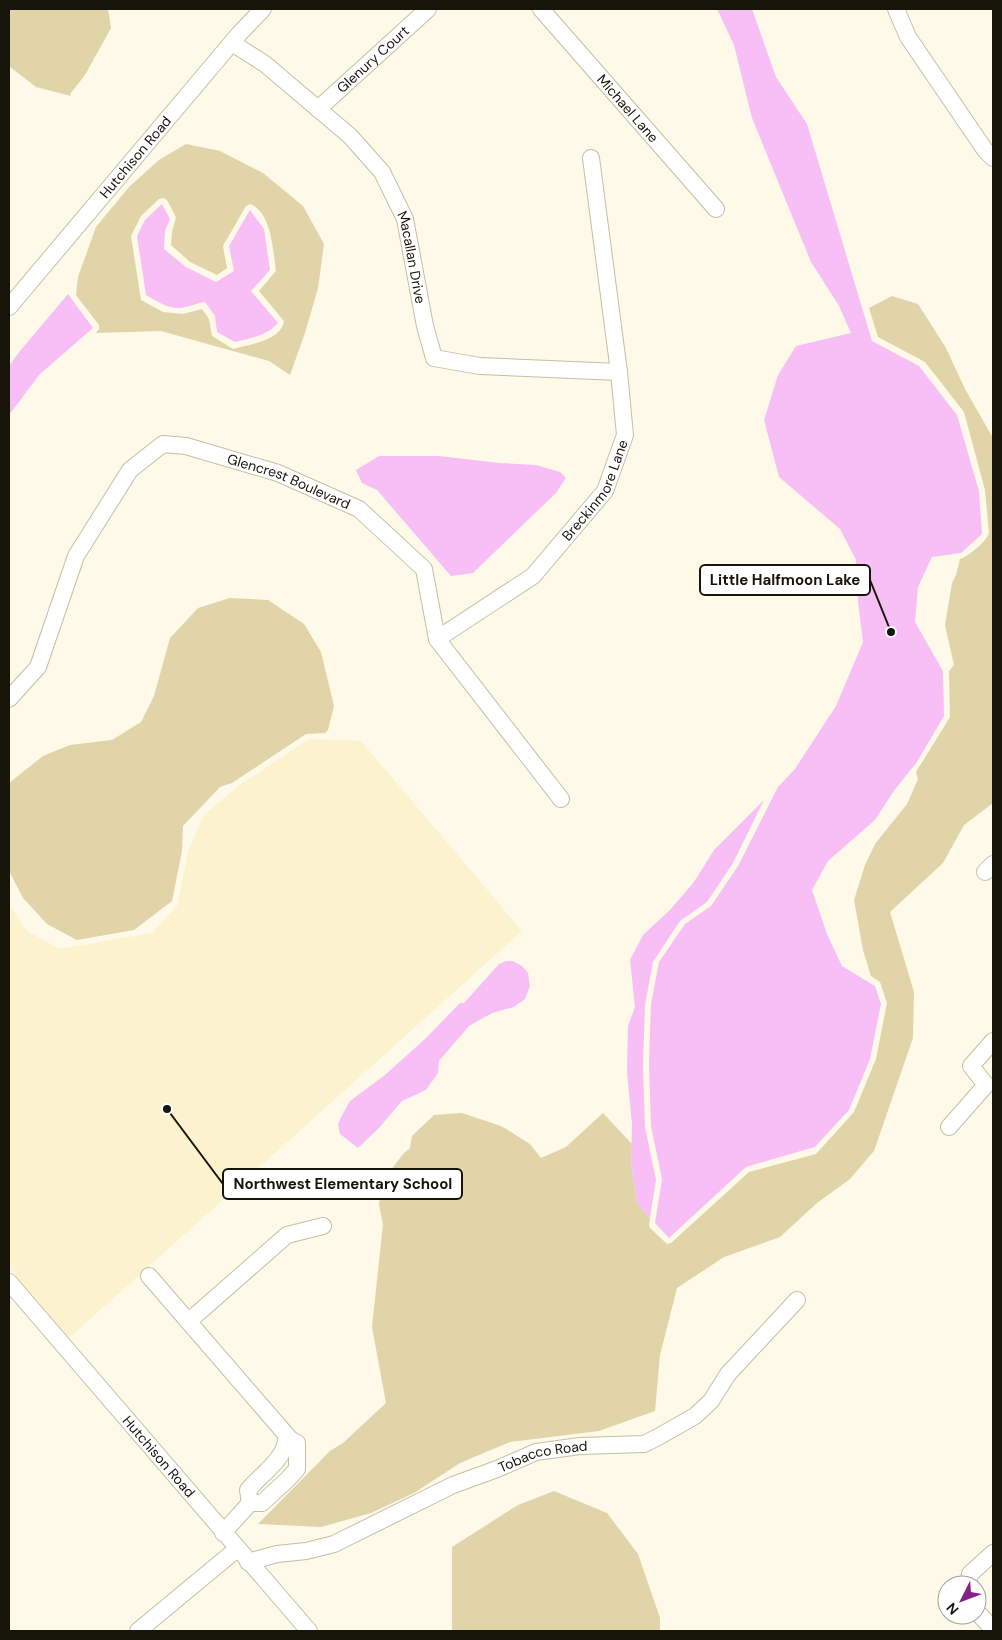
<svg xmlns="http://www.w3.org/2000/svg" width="1002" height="1640" font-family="'DM Sans',sans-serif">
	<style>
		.built { fill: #fcf2cd }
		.green { fill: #e0d4a8; fill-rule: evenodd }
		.water { fill: #f7bff5 }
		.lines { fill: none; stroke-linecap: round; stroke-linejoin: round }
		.minor-casing { stroke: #c6bfa3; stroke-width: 18 }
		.minor { stroke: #fff; stroke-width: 16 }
		.labels { text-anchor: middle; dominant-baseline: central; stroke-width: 5; stroke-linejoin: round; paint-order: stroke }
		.street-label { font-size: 14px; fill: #17150a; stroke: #fff }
		.leader { fill: none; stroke: #17150a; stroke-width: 2 }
		.callout-dot { fill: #17150a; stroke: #fff; stroke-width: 2 }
		.callout { fill: #fff; stroke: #17150a; stroke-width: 2 }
		.callout-label { font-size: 15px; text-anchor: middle; font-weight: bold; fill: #17150a }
	</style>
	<rect width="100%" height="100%" fill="#fef9e8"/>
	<path class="built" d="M309 739 361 741 522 931 69 1338 9 1268V904L26 930 59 949 152 933 177 906 189 849 204 815 238 786Z"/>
	<g class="green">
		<path d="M9 9H108L111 28 85 75 70 94 71 96 36 87 9 66Z"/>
		<path d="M186 144 220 151 263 173 303 206 324 244 318 288 305 333 290 375 269 361 161 331 96 333 99 329V325L76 295 78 277 96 227 129 187 159 160ZM163 198 167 200 176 217 172 232 171 245 190 262 217 275 227 268 223 246 246 206 250 204C272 212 273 251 276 271L259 291 284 321C281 341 250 344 233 349L212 336 209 319 202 309 183 314 163 312 141 300 131 236 141 216 159 199Z"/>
		<path d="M892 296 918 304 946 348 965 389 993 438V803L964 825 943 863 890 912 914 992 913 1038 874 1151 850 1179 817 1203 780 1237 724 1257 677 1288 660 1355 655 1411 599 1431 510 1442 460 1463 414 1493 371 1513 321 1527 258 1524 330 1451 343 1443 386 1403 372 1327 383 1224 379 1205 382 1185 388 1174 403 1154 410 1148 412 1136 434 1115 462 1113 501 1126 530 1144 541 1158 566 1147 603 1113 632 1144 631 1164 637 1203 650 1218 649 1225 650 1228 667 1244 671 1243 749 1172 816 1154 854 1112 876 1059 887 1003 880 982 871 976 863 950 854 900 865 865 875 844 907 804 918 779 916 772 950 717 949 671 954 665 945 625 952 583 956 575 960 559C969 556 986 542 989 533L985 490 964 412 925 362 878 337 869 308Z"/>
		<path d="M230 598 268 600 304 624 321 652 334 706 328 730 325 733 306 734 232 783 220 787 183 826 182 851 172 901 134 930 77 940 47 924 23 898 9 871V783L43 756 70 745 112 740 141 722 154 696 170 638 198 608Z"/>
		<path d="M554 1491 607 1513 638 1554 660 1618V1631H452V1547L518 1505Z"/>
	</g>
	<g class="water">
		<path d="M717 9H752L776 77 807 124 872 341 919 366 957 415 979 491 982 534 961 553 932 557 918 587 915 622 943 671 944 716 917 762 893 792 875 820 828 861 812 890 827 934 842 966 875 986 881 1004 870 1059 849 1110 815 1147 746 1167 669 1238 655 1223 662 1179 651 1126 649 1064 651 1004 659 962 685 924 711 906 738 866 778 787 795 769 836 706 863 642 858 602 856 560 840 529 779 477 764 420 778 375 796 346 851 333 839 306 811 262 752 118 734 45Z"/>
		<path d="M162 204 170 219 165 231 164 249 186 267 216 282 234 271 229 246 250 210 264 229 270 270 251 291 278 323C267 336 250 338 235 342L217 332 215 316 205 302C197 303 188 307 181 308 167 309 157 301 146 295L137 236 145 220Z"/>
		<path d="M68 294 93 328 40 374 9 415V366L20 351Z"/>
		<path d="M379 456H439L499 463 536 465 560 472 566 478 556 493 473 573 451 576 377 490 362 483 356 470Z"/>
		<path d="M764 800 733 863 707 902 680 921 653 962 645 1005 643 1065 645 1127 656 1180 650 1218 637 1203 631 1164 632 1124 627 1072 628 1026 635 1007 630 960 643 935 670 910 694 882 714 850Z"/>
		<path d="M506 961H513L522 966 528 973 530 986 525 999 514 1007 492 1013 469 1026 439 1061 438 1073 426 1090 402 1101 379 1128 358 1148 340 1134 338 1125 340 1119 350 1101 385 1075 426 1038 460 1003H464L499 964Z"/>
	</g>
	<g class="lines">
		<g class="minor-casing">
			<g id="minor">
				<path id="s1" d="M541 9 716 209"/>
				<path d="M896 9 908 37 985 150 993 158"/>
				<path id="s2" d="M232 43 265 64 350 136 382 172 405 219 425 326 434 358 480 366 619 372"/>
				<path id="s3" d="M318 109 428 9"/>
				<path id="s4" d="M9 307 239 34 263 9"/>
				<path id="s5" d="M437 639 533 576 605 491 625 435 619 372 591 158"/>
				<path id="s6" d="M9 699 38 667 76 556 130 470 163 444 186 446 278 473 359 509 424 569 437 639 561 799"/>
				<path d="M985 872 993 864"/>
				<path d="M949 1127 986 1085 971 1066 993 1041"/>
				<path d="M149 1276 290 1439 297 1443V1469L287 1480 262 1503H250"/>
				<path id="s7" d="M9 1282 309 1631"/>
				<path d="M189 1321 287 1235 323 1226"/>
				<path d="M250 1503 248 1490C261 1474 283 1461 286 1441L290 1439"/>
				<path d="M223 1533 250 1503"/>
				<path id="s8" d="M248 1562 277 1554 306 1551 334 1544 453 1485 497 1469 536 1452 580 1446 644 1444 658 1437 695 1416 711 1401 728 1374 797 1300"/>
				<path d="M968 1585 970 1574 993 1553"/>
				<path d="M977 1612 993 1629"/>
				<path d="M138 1631 237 1549"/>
			</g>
		</g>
		<use href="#minor" class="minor"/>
	</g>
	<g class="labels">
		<g class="street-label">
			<text stroke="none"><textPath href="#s3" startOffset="74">Glenury Court</textPath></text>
			<text stroke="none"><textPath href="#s1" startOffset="132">Michael Lane</textPath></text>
			<text stroke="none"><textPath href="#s4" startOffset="196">Hutchison Road</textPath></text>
			<text stroke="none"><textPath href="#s2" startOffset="290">Macallan Drive</textPath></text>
			<text stroke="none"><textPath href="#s6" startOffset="436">Glencrest Boulevard</textPath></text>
			<text stroke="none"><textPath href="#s5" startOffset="222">Breckinmore Lane</textPath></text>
			<text stroke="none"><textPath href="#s7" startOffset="230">Hutchison Road</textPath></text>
			<text stroke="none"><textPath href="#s8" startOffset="316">Tobacco Road</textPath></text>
		</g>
	</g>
	<path class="leader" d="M891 632L870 580M167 1109L223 1184"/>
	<g class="callout-dot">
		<circle cx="891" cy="632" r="5"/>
		<circle cx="167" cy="1109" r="5"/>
	</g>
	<g class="callout">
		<rect x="700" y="565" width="170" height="30" rx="5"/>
		<rect x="223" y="1169" width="239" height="30" rx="5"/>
	</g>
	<g class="callout-label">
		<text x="785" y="585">Little Halfmoon Lake</text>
		<text x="343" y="1189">Northwest Elementary School</text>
	</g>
	<rect width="1002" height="1640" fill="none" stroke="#17150a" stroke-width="20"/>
	<g transform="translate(962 1600) rotate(228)"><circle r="24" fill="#ffffff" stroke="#a2a19d"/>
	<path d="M0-4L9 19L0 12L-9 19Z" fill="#872088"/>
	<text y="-8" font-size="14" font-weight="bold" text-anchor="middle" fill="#17150a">N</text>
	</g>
</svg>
